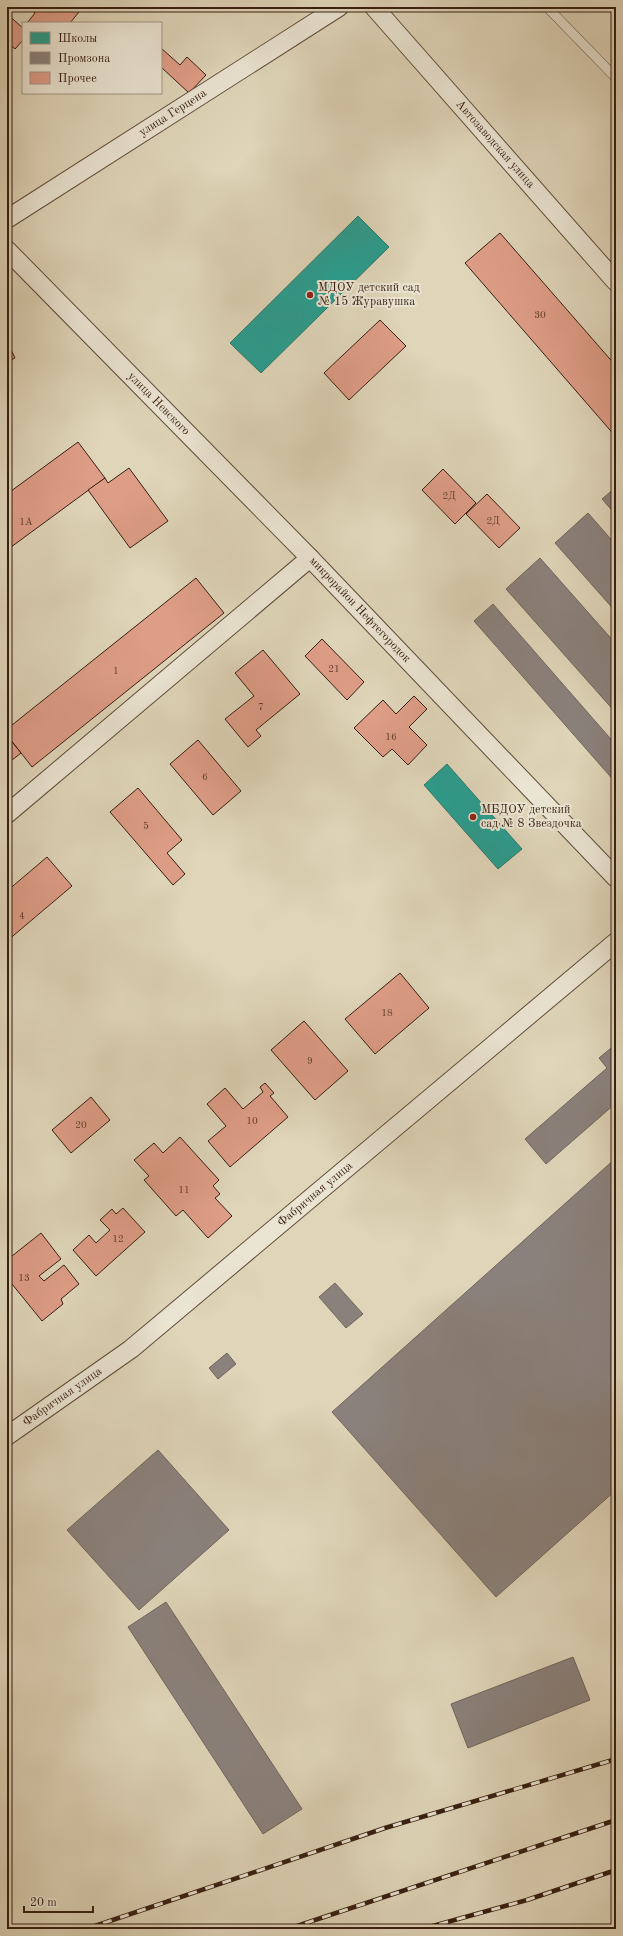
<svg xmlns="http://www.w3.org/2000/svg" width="623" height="1936" font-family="'Old Standard TT',serif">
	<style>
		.schools { fill: #2a9d8f; stroke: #2e7769 }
		.industry { fill: #8a817c; stroke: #71645c }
		.building { fill: #de9d87; stroke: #371f11 }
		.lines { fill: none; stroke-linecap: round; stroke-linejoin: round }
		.lane-casing { stroke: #614c3b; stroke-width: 10 }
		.street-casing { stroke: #614c3b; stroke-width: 20 }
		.lane { stroke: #eae4d2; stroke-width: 9 }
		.street { stroke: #eae4d2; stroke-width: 18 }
		.rail-casing { stroke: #371f11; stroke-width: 4.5 }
		.rail { stroke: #eae4d2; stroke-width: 3; stroke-dasharray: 9; stroke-linecap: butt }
		.poi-dot { fill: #8f2418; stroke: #eae4d2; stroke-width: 1.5 }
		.labels { text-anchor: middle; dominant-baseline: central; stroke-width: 4; stroke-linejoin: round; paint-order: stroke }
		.number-label { font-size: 10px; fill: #613e2e }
		.street-label { font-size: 12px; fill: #371f11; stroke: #eae4d2 }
		.poi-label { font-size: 12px; fill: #371f11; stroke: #eae4d2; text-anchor: start }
	</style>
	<rect width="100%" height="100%" fill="#dfd5b9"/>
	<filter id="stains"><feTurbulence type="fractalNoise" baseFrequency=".005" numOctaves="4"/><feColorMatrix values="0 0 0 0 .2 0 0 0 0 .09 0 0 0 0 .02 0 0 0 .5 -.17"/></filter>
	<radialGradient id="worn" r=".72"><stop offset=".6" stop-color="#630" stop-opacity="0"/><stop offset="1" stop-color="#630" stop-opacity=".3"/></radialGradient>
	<g class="schools">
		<path d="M358 216 389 247 261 373 230 343Z"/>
		<path d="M447 764 522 849 498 869 424 785Z"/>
	</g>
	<g class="industry">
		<path d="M616 487V515L602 499Z"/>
		<path d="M588 513 616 545V612L555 543Z"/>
		<path d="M540 558 616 644V713L506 589Z"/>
		<path d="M493 604 616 745V783L474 621Z"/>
		<path d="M616 1044V1103L546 1164 525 1139 607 1068 599 1058Z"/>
		<path d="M616 1158V1490L496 1597 332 1412Z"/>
		<path d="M335 1283 363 1314 346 1328 319 1297Z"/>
		<path d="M227 1353 236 1364 218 1379 209 1368Z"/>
		<path d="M158 1450 229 1530 139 1610 67 1530Z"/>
		<path d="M7 1551 11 1558 7 1560Z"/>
		<path d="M166 1602 302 1809 263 1834 128 1627Z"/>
		<path d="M573 1657 590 1700 468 1748 451 1704Z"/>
	</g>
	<g class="building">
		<path d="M28 7H83L70 23H27L35 13Z"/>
		<path d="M7 14 23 28V40L15 49 7 42Z"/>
		<path d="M161 48 180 65 187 57 206 75 189 93 161 67Z"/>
		<path d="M500 233 616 366V437L465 263Z"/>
		<path d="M380 320 406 346 349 400 324 373Z"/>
		<path d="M7 341 15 358 7 362Z"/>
		<path d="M78 442 105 478 7 550V494Z"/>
		<path d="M129 468 168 521 130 548 88 490 105 478 108 483Z"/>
		<path d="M443 469 476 503 455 524 422 490Z"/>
		<path d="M487 494 520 528 499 548 466 514Z"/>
		<path d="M196 578 224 613 32 767 7 735V729Z"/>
		<path d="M322 639 364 682 347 700 305 656Z"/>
		<path d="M263 650 300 694 256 730 261 736 248 747 225 719 254 696 235 673Z"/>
		<path d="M414 696 427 709 409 727 427 745 408 765 392 749 383 757 354 728 383 700 396 714Z"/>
		<path d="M8 737 21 753 7 764V738Z"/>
		<path d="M198 740 241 791 213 815 170 764Z"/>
		<path d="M138 788 182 840 167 853 185 874 173 885 110 812Z"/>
		<path d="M47 857 72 886 7 941V891Z"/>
		<path d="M400 973 429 1008 375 1054 345 1019Z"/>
		<path d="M304 1021 348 1071 315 1100 271 1050Z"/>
		<path d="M265 1083 274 1093 270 1096 288 1117 230 1167 208 1141 226 1126 207 1104 225 1088 243 1109 263 1092 260 1087Z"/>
		<path d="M91 1097 110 1120 71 1153 52 1130Z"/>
		<path d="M180 1137 219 1180 213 1186 220 1194 215 1198 232 1216 208 1238 183 1210 176 1216 144 1180 149 1176 134 1160 154 1143 163 1153Z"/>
		<path d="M123 1208 145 1232 96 1276 73 1250 89 1235 96 1243 110 1230 100 1220 112 1209 116 1214Z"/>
		<path d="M41 1233 61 1259 39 1276 44 1281 64 1265 79 1284 61 1299 63 1304 42 1321 12 1284 7 1288V1260Z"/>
	</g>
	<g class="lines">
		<g class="lane-casing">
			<path id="lane" d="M547 7 616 78"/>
		</g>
		<g class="street-casing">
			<g id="street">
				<path id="s1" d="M374 7 616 282"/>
				<path id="s2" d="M7 219 339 7"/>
				<path id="s3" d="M7 250 310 558 616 878"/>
				<path d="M7 814 310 558"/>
				<path id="s4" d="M7 1436 131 1349 616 942"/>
			</g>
		</g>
		<use href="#lane" class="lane"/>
		<use href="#street" class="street"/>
		<g class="rail-casing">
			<g id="rail">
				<path d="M86 1929 385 1828 616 1759"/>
				<path d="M288 1929 616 1820"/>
				<path d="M422 1929 527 1900 616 1870"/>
			</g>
		</g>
		<use href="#rail" class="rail"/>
	</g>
	<g class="poi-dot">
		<circle cx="310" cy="295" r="4"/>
		<circle cx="473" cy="817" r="4"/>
	</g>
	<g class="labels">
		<g class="number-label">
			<text x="540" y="315">30</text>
			<text x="449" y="496">2Д</text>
			<text x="493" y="521">2Д</text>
			<text x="26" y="522">1А</text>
			<text x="334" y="669">21</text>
			<text x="116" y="671">1</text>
			<text x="261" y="707">7</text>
			<text x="391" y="737">16</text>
			<text x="205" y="777">6</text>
			<text x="146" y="826">5</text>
			<text x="22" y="916">4</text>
			<text x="387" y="1013">18</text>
			<text x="310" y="1061">9</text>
			<text x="252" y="1121">10</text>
			<text x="81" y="1125">20</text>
			<text x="184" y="1190">11</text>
			<text x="118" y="1239">12</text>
			<text x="24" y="1278">13</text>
		</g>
		<g class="street-label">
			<text stroke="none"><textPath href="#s2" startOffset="197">улица Герцена</textPath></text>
			<text stroke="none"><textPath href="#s1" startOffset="183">Автозаводская улица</textPath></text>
			<text stroke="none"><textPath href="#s3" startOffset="216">улица Невского</textPath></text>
			<text stroke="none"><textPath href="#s3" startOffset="504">микрорайон Нефтегородок</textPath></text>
			<text stroke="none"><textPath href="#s4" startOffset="392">Фабричная улица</textPath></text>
			<text stroke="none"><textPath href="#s4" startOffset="68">Фабричная улица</textPath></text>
		</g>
		<g class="poi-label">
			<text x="318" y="288">МДОУ детский сад<tspan x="318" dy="14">№ 15 Журавушка</tspan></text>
			<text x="481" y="810">МБДОУ детский<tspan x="481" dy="14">сад № 8 Звездочка</tspan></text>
		</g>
	</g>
	<rect width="623" height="1936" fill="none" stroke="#dfd5b9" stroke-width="24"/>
	<rect x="8" y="8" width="607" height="1920" fill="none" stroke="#371f11" stroke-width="2"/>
	<rect x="12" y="12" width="599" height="1912" fill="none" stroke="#371f11"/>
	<rect x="22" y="22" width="140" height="72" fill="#eae4d2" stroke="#a29585"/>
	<rect x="30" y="32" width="20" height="12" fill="#2a9d8f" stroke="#a29585"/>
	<text x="58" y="42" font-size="12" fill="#371f11">Школы</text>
	<rect x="30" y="52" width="20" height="12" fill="#8a817c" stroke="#a29585"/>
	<text x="58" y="62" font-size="12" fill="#371f11">Промзона</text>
	<rect x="30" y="72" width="20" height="12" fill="#de9d87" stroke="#a29585"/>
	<text x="58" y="82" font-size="12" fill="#371f11">Прочее</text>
	<path d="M24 1906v6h69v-6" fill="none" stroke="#371f11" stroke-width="2"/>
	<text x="30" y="1906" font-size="12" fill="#371f11" stroke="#eae4d2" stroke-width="3" paint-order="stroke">20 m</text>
	<rect width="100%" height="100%" filter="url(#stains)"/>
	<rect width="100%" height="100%" fill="url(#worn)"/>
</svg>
